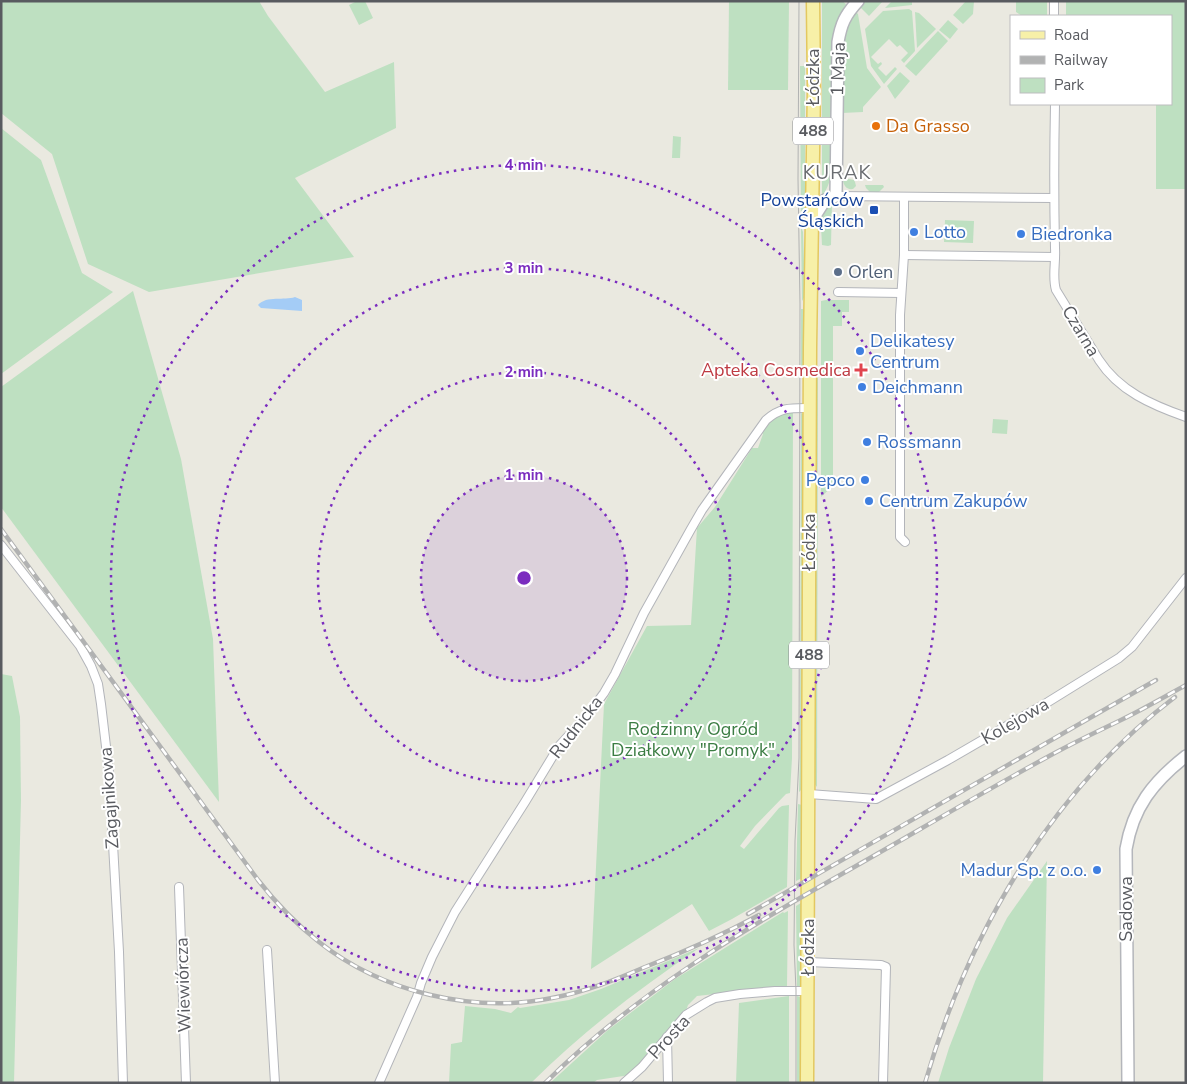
<svg xmlns="http://www.w3.org/2000/svg" width="1187" height="1084" font-family="'Nunito Sans',sans-serif">
	<style>
		.green { fill: #bee0c1 }
		.water { fill: #a4ccf6 }
		.lines { fill: none; stroke-linecap: round; stroke-linejoin: round }
		.street-casing { stroke: #b3b5ba; stroke-width: 10 }
		.secondary-casing { stroke: #b4b6bb; stroke-width: 14 }
		.primary-casing { stroke: #e3c860; stroke-width: 15 }
		.street { stroke: #fff; stroke-width: 8 }
		.secondary { stroke: #fff; stroke-width: 11 }
		.primary { stroke: #f7f0a8; stroke-width: 12 }
		.tram { stroke: #b1b2b2; stroke-width: 1 }
		.rail-casing { stroke: #b1b2b2; stroke-width: 4.5 }
		.rail { stroke: #fff; stroke-width: 2.5; stroke-dasharray: 8; stroke-linecap: butt }
		.ring { fill: none; stroke: #7b2cbf; stroke-width: 2.5; stroke-dasharray: 2.5 5 }
		.food-dot { fill: #e8710a; stroke: #fff; stroke-width: 2 }
		.transit-dot { fill: #1a4fb4; stroke: #fff; stroke-width: 2 }
		.shop-dot { fill: #3f7fe0; stroke: #fff; stroke-width: 2 }
		.service-dot { fill: #5c6f8a; stroke: #fff; stroke-width: 2 }
		.health-dot { fill: #e0444e; stroke: #fff; stroke-width: 2 }
		.labels { text-anchor: middle; dominant-baseline: central; stroke-width: 4; stroke-linejoin: round; paint-order: stroke }
		.shield { fill: #fff; stroke: #8b8c90; stroke-width: 1 }
		.shield-label { font-size: 16px; font-weight: bold; fill: #595b60 }
		.street-label { font-size: 18px; fill: #595b60; stroke: #fff }
		.food-label { font-size: 18px; fill: #c56008; stroke: #fff; text-anchor: start }
		.transit-label { font-size: 18px; fill: #164399; stroke: #fff; text-anchor: end }
		.shop-label { font-size: 18px; fill: #366cbe; stroke: #fff; text-anchor: start }
		.service-label { font-size: 18px; fill: #4e5e75; stroke: #fff; text-anchor: start }
		.health-label { font-size: 18px; fill: #be3a42; stroke: #fff; text-anchor: end }
		.park-label { font-size: 18px; fill: #3b7d43; stroke: #fff }
		.neighbourhood-label { font-size: 19px; letter-spacing: 1px; fill: #6a6d71; stroke: #fff }
		.centre { fill: #7b2cbf; stroke: #fff; stroke-width: 2.5 }
		.ring-label { font-size: 15px; text-anchor: middle; font-weight: bold; fill: #7b2cbf; stroke: #fff; stroke-width: 4; stroke-linejoin: round; paint-order: stroke }
	</style>
	<rect width="100%" height="100%" fill="#eae9e0"/>
	<g class="green">
		<path d="M1 1H259L268 16 325 92 394 62 396 128 295 178 354 257 149 292 88 264 52 154 1 113Z"/>
		<path d="M357 1H365L373 18 359 25 349 5Z"/>
		<path d="M729 1H789L788 90H728Z"/>
		<path d="M822 1H842L846 4 837 22 833 39 832 171C830 181 828 188 822 196Z"/>
		<path d="M865 1H883L869 16 860 7Z"/>
		<path d="M892 1H912V5L885 8Z"/>
		<path d="M966 1H974L973 14 963 24 953 15Z"/>
		<path d="M1016 1 1047 2V16H1022L1016 12Z"/>
		<path d="M1066 1H1186V189H1156V104H1171V16H1066Z"/>
		<path d="M909 9 912 11 915 51 904 63 901 60 908 53 900 45 897 47 889 39 871 57 878 64 881 62 882 64 878 68 886 76 895 67 897 69 884 84 871 66 865 29 883 11Z"/>
		<path d="M856 12 858 14 867 68 881 87 863 107V112L842 113 843 41 847 29Z"/>
		<path d="M915 12 919 13 936 29 917 48Z"/>
		<path d="M948 20 958 29 950 39 939 30Z"/>
		<path d="M938 31 948 41 916 76 905 66Z"/>
		<path d="M800 66H805V213L804 217 801 220Z"/>
		<path d="M900 72 910 81 895 99 887 86Z"/>
		<path d="M1 128 41 160 82 273 113 292 1 374Z"/>
		<path d="M673 136 681 137 680 158H672Z"/>
		<path d="M843 178 854 180 855 182 856 186 853 189C846 190 843 185 843 178Z"/>
		<path d="M865 185H883L884 187 879 192H870L866 188Z"/>
		<path d="M832 202 831 245 828 246 822 245C822 230 817 211 832 202Z"/>
		<path d="M945 220 974 221 973 243 944 242Z"/>
		<path d="M801 227 803 232 805 296 802 301Z"/>
		<path d="M133 291 181 459 213 639 219 802 1 507V387Z"/>
		<path d="M826 300H849V312H842V326H833V481L837 482 821 497V301Z"/>
		<rect x="801" y="309" width="3" height="65"/>
		<path d="M816 378H818L817 787 814 783Z"/>
		<path d="M793 412 792 758 790 793 786 794 755 826 740 846 744 849 779 808 782 806 789 805 787 887 732 919 709 931 692 904 591 969 604 704 647 626 691 625 697 528 715 507 752 448H758L763 434 761 432 767 421 783 413Z"/>
		<path d="M801 413 804 415 802 789 799 792 800 755Z"/>
		<path d="M993 419 1008 420 1007 434 992 433Z"/>
		<path d="M1 674 12 676 20 717 21 800 14 1083H1Z"/>
		<path d="M798 804 802 805V878L796 881Z"/>
		<path d="M1047 861 1043 1083H938L949 1048 976 979 1007 918Z"/>
		<path d="M801 903 802 985 797 987 796 906Z"/>
		<path d="M788 911 787 986 697 996 688 1005 686 1011 654 1049 630 1075 597 1080 593 1083H550L608 1030 675 979 783 912 784 913Z"/>
		<path d="M699 948C639 989 582 1032 531 1083H449L451 1044 462 1042 465 1006 495 1009 511 1013 518 1007 520 1008 569 1000 601 989Z"/>
		<path d="M789 996V1083H736L739 1003Z"/>
		<path d="M797 996 800 997 801 1002V1083H797Z"/>
	</g>
	<path class="water" d="M295 297 302 300V311L261 308 258 305C267 295 284 301 295 297Z"/>
	<g class="lines">
		<g class="street-casing">
			<g id="street">
				<path d="M1054 1V16"/>
				<path d="M1055 104C1054 152 1054 200 1055 248 1056 263 1052 277 1056 290L1099 360C1119 391 1152 405 1186 417"/>
				<path d="M836 196 1054 198"/>
				<path d="M904 197V255L900 315V537L905 542"/>
				<path d="M904 255 1055 257"/>
				<path d="M838 292 901 293"/>
				<path d="M1 545 80 646 91 666 98 684 101 704 109 772 119 952 123 1083"/>
				<path d="M809 794 876 799 948 760 1048 702 1119 658 1132 647 1186 578"/>
				<path d="M179 887 186 1083"/>
				<path d="M267 950 275 1083"/>
				<path d="M808 962 881 965 886 967 883 1083"/>
				<path d="M667 1037 668 1083"/>
				<path d="M379 1083 417 997 421 983 432 957 455 912 525 802 559 746 590 712 604 693 615 674 644 613 691 529 702 510 766 420C781 407 791 408 810 408"/>
				<path d="M624 1083 642 1067 686 1015 707 1002 715 998 740 994 775 991H808"/>
			</g>
		</g>
		<g class="secondary-casing">
			<g id="secondary">
				<path d="M811 222 825 200 836 196 838 42C841 24 845 15 858 1"/>
				<path d="M1128 1083 1126 849C1133 807 1153 782 1186 756"/>
			</g>
		</g>
		<g class="primary-casing">
			<path id="primary" d="M807 1083 810 347 814 88 813 1"/>
		</g>
		<use href="#street" class="street"/>
		<use href="#secondary" class="secondary"/>
		<use href="#primary" class="primary"/>
		<path class="tram" d="M796 1083V990L794 945 795 841 799 758 800 304 798 179 799 1"/>
		<g class="rail-casing">
			<g id="rail">
				<path d="M1 529 258 880C276 903 296 924 319 942 382 992 473 1014 552 998 585 992 615 980 645 967 684 952 722 935 759 915"/>
				<path d="M748 914 1156 680"/>
				<path d="M545 1083C637 992 744 929 856 866 921 829 985 791 1051 755 1073 743 1096 732 1119 721 1142 710 1164 697 1186 685"/>
				<path d="M925 1083C968 934 1050 792 1175 697"/>
			</g>
		</g>
		<use href="#rail" class="rail"/>
	</g>
	<circle cx="524" cy="578" r="103" fill="#7b2cbf" fill-opacity=".12"/>
	<g class="ring">
		<circle cx="524" cy="578" r="103"/>
		<circle cx="524" cy="578" r="206"/>
		<circle cx="524" cy="578" r="310"/>
		<circle cx="524" cy="578" r="413"/>
	</g>
	<circle class="food-dot" cx="876" cy="126" r="5"/>
	<rect class="transit-dot" x="869" y="205" width="10" height="10" rx="2.5"/>
	<g class="shop-dot">
		<circle cx="914" cy="232" r="5"/>
		<circle cx="1021" cy="234" r="5"/>
		<circle cx="860" cy="351" r="5"/>
		<circle cx="862" cy="387" r="5"/>
		<circle cx="867" cy="442" r="5"/>
		<circle cx="865" cy="480" r="5"/>
		<circle cx="869" cy="501" r="5"/>
		<circle cx="1097" cy="870" r="5"/>
	</g>
	<circle class="service-dot" cx="838" cy="272" r="5"/>
	<path class="health-dot" d="M858.5 362.5h5v5h5v5h-5v5h-5v-5h-5v-5h5z"/>
	<g class="labels">
		<g class="shield">
			<rect x="793" y="117.5" width="40" height="27" rx="4"/>
			<rect x="789" y="641.5" width="40" height="27" rx="4"/>
		</g>
		<g class="shield-label">
			<text x="813" y="131">488</text>
			<text x="809" y="655">488</text>
		</g>
		<g class="street-label">
			<text transform="translate(838 69) rotate(-88)">1 Maja</text>
			<text transform="translate(813 77) rotate(-90)">Łódzka</text>
			<text transform="translate(1081 331) rotate(59)">Czarna</text>
			<text transform="translate(809 542) rotate(-90)">Łódzka</text>
			<text transform="translate(1015 721) rotate(-30)">Kolejowa</text>
			<text transform="translate(576 727) rotate(-52)">Rudnicka</text>
			<text transform="translate(109 798) rotate(-94)">Zagajnikowa</text>
			<text transform="translate(1126 909) rotate(-90)">Sadowa</text>
			<text transform="translate(808 947) rotate(-90)">Łódzka</text>
			<text transform="translate(183 985) rotate(-92)">Wiewiórcza</text>
			<text transform="translate(669 1037) rotate(-48)">Prosta</text>
		</g>
		<g class="food-label">
			<text x="886" y="126">Da Grasso</text>
		</g>
		<g class="transit-label">
			<text x="864" y="200">Powstańców<tspan x="864" dy="21">Śląskich</tspan></text>
		</g>
		<g class="shop-label">
			<text x="924" y="232">Lotto</text>
			<text x="1031" y="234">Biedronka</text>
			<text x="870" y="341">Delikatesy<tspan x="870" dy="21">Centrum</tspan></text>
			<text x="872" y="387">Deichmann</text>
			<text x="877" y="442">Rossmann</text>
			<text x="855" y="480" text-anchor="end">Pepco</text>
			<text x="879" y="501">Centrum Zakupów</text>
			<text x="1087" y="870" text-anchor="end">Madur Sp. z o.o.</text>
		</g>
		<g class="service-label">
			<text x="848" y="272">Orlen</text>
		</g>
		<g class="health-label">
			<text x="851" y="370">Apteka Cosmedica</text>
		</g>
		<g class="park-label">
			<text x="693" y="729">Rodzinny Ogród<tspan x="693" dy="21">Działkowy "Promyk"</tspan></text>
		</g>
		<g class="neighbourhood-label">
			<text x="837" y="173">KURAK</text>
		</g>
	</g>
	<circle cx="524" cy="578" r="8" class="centre"/>
	<g class="ring-label">
		<text x="524" y="170">4 min</text>
		<text x="524" y="273">3 min</text>
		<text x="524" y="377">2 min</text>
		<text x="524" y="480">1 min</text>
	</g>
	<rect width="1187" height="1084" fill="none" stroke="#595b60" stroke-width="5"/>
	<rect x="1010" y="15" width="162" height="90" fill="#ffffff" stroke="#bdbdbf"/>
	<rect x="1020" y="31" width="25" height="8" fill="#f7f0a8" stroke="#bdbdbf"/>
	<text x="1054" y="40" font-size="15" fill="#595b60">Road</text>
	<rect x="1020" y="56" width="25" height="8" fill="#b1b2b2" stroke="#bdbdbf"/>
	<text x="1054" y="65" font-size="15" fill="#595b60">Railway</text>
	<rect x="1020" y="78" width="25" height="15" fill="#bee0c1" stroke="#bdbdbf"/>
	<text x="1054" y="90" font-size="15" fill="#595b60">Park</text>
</svg>
